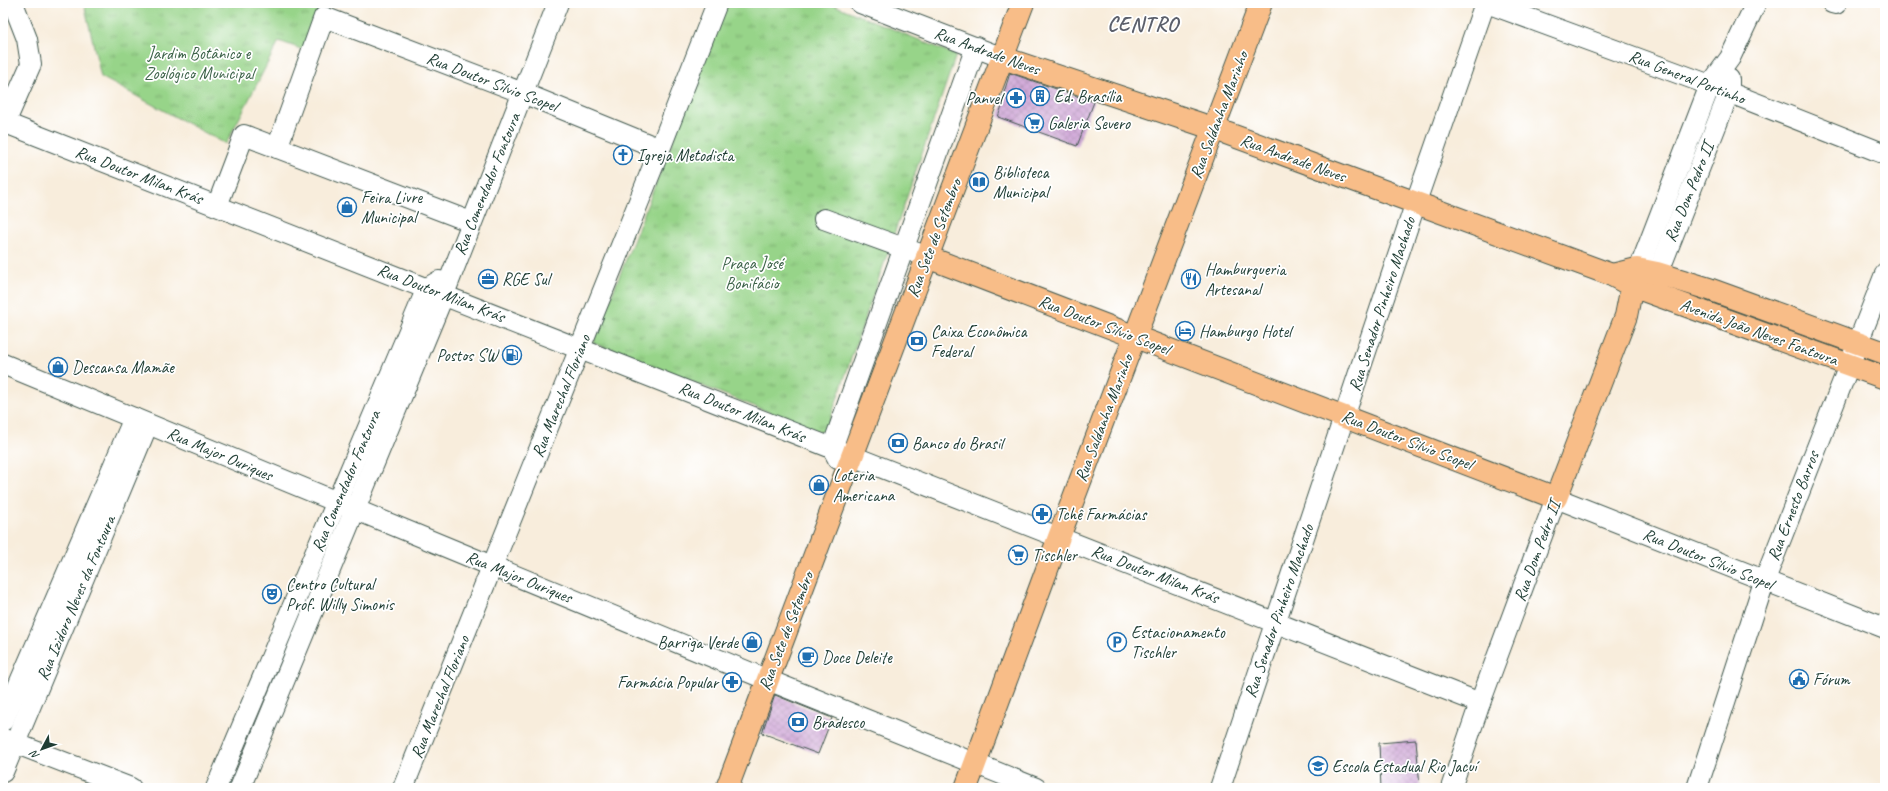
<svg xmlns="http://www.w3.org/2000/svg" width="1888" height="791" font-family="Caveat,sans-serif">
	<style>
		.grass { fill: url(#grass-tufts); stroke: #5b885e }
		.building { fill: url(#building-cross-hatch) }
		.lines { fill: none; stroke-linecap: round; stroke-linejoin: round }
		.minor-casing { stroke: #40574d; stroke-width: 22 }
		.major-casing { stroke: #40574d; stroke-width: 24 }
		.minor { stroke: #fff; stroke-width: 20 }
		.major { stroke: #f8bd88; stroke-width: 22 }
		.labels { text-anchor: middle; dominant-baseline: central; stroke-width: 3.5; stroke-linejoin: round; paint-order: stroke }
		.street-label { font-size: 17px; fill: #1f3d34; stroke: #fff }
		.park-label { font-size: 17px; fill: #3d6349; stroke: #fff }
		.poi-label { font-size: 17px; fill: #1f3d34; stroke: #fff; text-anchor: start }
		.district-label { font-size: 21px; font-weight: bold; letter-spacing: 1px; fill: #5c606c; stroke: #fff }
	</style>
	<defs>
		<pattern id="grass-tufts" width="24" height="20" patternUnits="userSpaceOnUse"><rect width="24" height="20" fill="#97d489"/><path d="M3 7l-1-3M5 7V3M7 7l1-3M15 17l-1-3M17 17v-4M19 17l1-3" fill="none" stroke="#7bad71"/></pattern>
		<pattern id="building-cross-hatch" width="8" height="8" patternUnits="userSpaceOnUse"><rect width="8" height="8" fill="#cda2d5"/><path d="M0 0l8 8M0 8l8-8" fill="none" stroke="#a685ae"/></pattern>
	</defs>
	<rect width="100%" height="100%" fill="#fff"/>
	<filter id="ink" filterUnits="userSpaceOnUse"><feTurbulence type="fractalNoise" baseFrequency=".025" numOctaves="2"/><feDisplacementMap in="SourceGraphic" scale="8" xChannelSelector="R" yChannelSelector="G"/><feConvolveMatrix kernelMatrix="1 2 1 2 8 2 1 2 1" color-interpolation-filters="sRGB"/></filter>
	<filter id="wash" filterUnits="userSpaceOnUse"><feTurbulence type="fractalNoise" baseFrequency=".012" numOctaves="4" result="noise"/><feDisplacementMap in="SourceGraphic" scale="16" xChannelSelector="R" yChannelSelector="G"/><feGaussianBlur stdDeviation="0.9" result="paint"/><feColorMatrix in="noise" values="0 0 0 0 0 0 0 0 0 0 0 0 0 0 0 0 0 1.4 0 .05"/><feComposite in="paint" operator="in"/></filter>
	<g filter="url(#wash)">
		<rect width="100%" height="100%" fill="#f8eddc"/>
		<g class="grass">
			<path d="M84 3H321L306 51 279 41 226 144 101 77Z"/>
			<path d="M727 3H829L956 55 825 434 593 343Z"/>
		</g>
		<g id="blocks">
			<g class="building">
				<path d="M1010 73 1094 102 1077 146 998 117 1004 100 1002 99Z"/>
				<path d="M775 695 832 718 818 754 762 733Z"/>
				<path d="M1416 740 1420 788H1381L1379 743Z"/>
			</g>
		</g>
	</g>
	<g filter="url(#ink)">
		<use href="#blocks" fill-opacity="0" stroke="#40574d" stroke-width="1"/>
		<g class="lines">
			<g class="minor-casing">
				<g id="minor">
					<path d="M860 3 1003 58"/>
					<path d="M1487 3 1710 85 1885 154"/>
					<path d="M1832 3 1836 4"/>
					<path d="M3 122 1480 703"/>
					<path d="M5 123 31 64 27 39 13 3"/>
					<path d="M277 148 324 17 523 93 660 149"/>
					<path d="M217 206 244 135 471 222"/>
					<path d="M824 219 917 253"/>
					<path d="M1633 285 1710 85 1730 58 1756 3"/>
					<path d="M1652 289 1729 93V79"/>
					<path d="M3 364 768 680 1036 788"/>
					<path d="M838 459 832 448 976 47"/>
					<path d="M3 721 134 418"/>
					<path d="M4 739 131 788"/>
					<path d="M3 772 148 424"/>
					<path d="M216 788 427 288 439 281"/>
					<path d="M240 788 444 294 558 3"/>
					<path d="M403 788 660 149 717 3"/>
					<path d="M1220 788 1418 196 1485 3"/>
					<path d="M1451 788 1480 703 1556 498 1885 628"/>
					<path d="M1697 788 1764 582 1885 274"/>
				</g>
			</g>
			<g class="major-casing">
				<g id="major">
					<path d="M1003 58 1215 129 1612 275 1632 286 1885 378"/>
					<path d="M927 257 1556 498 1626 316 1632 286"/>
					<path d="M1612 275 1637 269 1657 273 1709 289 1885 353"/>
					<path d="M727 788 1023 3"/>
					<path d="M966 788 1059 537 1261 3"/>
				</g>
			</g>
			<use href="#minor" class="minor"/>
			<use href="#major" class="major"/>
		</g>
	</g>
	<defs>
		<g id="building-ring" transform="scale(1)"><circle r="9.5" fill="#fff" stroke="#1f6fb2" stroke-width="1.5"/><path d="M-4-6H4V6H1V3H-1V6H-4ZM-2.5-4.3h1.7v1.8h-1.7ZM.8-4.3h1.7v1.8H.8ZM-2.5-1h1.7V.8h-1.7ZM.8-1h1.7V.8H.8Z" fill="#1f6fb2"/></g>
		<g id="pharmacy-ring" transform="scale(1)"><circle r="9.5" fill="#fff" stroke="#1f6fb2" stroke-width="1.5"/><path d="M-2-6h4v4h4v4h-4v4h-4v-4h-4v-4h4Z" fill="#1f6fb2"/></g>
		<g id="supermarket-ring" transform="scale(1)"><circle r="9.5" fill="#fff" stroke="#1f6fb2" stroke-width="1.5"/><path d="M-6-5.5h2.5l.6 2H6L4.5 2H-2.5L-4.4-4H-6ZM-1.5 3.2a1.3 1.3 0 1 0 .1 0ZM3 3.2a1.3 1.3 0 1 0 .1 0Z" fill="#1f6fb2"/></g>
		<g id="church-ring" transform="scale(1)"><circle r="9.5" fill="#fff" stroke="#1f6fb2" stroke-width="1.5"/><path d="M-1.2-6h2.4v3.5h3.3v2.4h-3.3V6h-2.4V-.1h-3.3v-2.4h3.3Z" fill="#1f6fb2"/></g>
		<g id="library-ring" transform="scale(1)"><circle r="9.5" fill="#fff" stroke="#1f6fb2" stroke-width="1.5"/><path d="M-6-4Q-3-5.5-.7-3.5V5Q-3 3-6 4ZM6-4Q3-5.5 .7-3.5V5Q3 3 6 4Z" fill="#1f6fb2"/></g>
		<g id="shop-ring" transform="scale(1)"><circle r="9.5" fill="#fff" stroke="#1f6fb2" stroke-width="1.5"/><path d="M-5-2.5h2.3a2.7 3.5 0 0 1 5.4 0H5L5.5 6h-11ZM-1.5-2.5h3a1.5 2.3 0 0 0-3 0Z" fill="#1f6fb2"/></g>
		<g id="office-ring" transform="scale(1)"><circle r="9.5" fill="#fff" stroke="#1f6fb2" stroke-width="1.5"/><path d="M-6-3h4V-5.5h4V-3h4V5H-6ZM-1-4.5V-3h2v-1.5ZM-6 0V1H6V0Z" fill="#1f6fb2"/></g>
		<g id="restaurant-ring" transform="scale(1)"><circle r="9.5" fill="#fff" stroke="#1f6fb2" stroke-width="1.5"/><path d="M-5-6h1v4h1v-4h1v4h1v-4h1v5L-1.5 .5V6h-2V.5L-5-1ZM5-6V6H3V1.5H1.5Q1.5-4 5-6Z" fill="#1f6fb2"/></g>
		<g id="hotel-ring" transform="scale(1)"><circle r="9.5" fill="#fff" stroke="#1f6fb2" stroke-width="1.5"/><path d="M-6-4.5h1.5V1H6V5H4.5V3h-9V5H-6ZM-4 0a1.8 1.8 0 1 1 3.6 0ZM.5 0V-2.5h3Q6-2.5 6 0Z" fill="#1f6fb2"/></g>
		<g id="bank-ring" transform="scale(1)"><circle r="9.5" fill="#fff" stroke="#1f6fb2" stroke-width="1.5"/><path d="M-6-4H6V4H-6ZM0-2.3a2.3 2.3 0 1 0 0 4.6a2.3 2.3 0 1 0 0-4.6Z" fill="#1f6fb2"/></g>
		<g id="fuel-ring" transform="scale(1)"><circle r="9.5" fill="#fff" stroke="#1f6fb2" stroke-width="1.5"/><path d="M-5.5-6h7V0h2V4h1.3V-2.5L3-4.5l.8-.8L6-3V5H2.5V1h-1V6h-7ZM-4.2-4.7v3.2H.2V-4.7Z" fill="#1f6fb2"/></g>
		<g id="theatre-ring" transform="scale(1)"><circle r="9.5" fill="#fff" stroke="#1f6fb2" stroke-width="1.5"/><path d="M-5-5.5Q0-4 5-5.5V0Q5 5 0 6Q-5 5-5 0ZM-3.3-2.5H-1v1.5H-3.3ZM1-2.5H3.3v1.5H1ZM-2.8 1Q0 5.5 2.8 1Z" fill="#1f6fb2"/></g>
		<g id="parking-ring" transform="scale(1)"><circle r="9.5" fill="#fff" stroke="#1f6fb2" stroke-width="1.5"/><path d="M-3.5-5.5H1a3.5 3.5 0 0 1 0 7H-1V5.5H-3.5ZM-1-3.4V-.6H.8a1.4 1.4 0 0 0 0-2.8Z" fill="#1f6fb2"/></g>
		<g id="cafe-ring" transform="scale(1)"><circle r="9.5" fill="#fff" stroke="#1f6fb2" stroke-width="1.5"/><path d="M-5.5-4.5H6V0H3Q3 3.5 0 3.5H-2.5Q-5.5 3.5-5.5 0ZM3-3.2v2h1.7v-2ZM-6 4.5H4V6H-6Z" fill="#1f6fb2"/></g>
		<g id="civic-ring" transform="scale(1)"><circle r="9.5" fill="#fff" stroke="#1f6fb2" stroke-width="1.5"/><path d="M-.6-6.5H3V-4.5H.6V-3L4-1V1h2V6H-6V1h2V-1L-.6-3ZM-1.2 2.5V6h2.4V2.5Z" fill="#1f6fb2"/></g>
		<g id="school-ring" transform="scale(1)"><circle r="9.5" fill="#fff" stroke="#1f6fb2" stroke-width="1.5"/><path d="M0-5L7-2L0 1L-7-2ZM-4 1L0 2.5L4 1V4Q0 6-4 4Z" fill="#1f6fb2"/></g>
	</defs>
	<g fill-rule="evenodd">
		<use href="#building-ring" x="1040" y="96"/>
		<use href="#pharmacy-ring" x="1016" y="98"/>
		<use href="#supermarket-ring" x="1034" y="123"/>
		<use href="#church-ring" x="623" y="155"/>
		<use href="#library-ring" x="979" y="182"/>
		<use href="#shop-ring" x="347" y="207"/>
		<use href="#office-ring" x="488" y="279"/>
		<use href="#restaurant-ring" x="1191" y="279"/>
		<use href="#hotel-ring" x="1185" y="331"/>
		<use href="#bank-ring" x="917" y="341"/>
		<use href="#fuel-ring" x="512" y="355"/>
		<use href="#shop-ring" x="58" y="367"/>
		<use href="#bank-ring" x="898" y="443"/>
		<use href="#shop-ring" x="819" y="485"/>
		<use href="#pharmacy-ring" x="1042" y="514"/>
		<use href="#supermarket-ring" x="1018" y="555"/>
		<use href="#theatre-ring" x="272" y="594"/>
		<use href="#shop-ring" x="752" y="642"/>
		<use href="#parking-ring" x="1117" y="642"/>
		<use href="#cafe-ring" x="808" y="657"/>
		<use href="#civic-ring" x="1799" y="679"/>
		<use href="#pharmacy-ring" x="732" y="682"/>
		<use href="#bank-ring" x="798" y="722"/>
		<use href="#school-ring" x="1318" y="766"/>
	</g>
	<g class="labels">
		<g class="street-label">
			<text transform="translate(987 51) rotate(20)">Rua Andrade Neves</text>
			<text transform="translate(1687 77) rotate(21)">Rua General Portinho</text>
			<text transform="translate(492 82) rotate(21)">Rua Doutor Silvio Scopel</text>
			<text transform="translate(1219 115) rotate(-69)">Rua Saldanha Marinho</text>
			<text transform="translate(1293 158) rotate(20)">Rua Andrade Neves</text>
			<text transform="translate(139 175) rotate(21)">Rua Doutor Milan Krás</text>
			<text transform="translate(487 184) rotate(-68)">Rua Comendador Fontoura</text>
			<text transform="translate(1689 192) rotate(-68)">Rua Dom Pedro II</text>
			<text transform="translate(934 238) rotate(-69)">Rua Sete de Setembro</text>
			<text transform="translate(441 293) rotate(21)">Rua Doutor Milan Krás</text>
			<text transform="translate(1382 304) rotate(-72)">Rua Senador Pinheiro Machado</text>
			<text transform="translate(1104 325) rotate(21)">Rua Doutor Silvio Scopel</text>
			<text transform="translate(1759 332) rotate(20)">Avenida João Neves Fontoura</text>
			<text transform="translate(561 396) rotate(-68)">Rua Marechal Floriano</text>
			<text transform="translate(742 412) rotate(22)">Rua Doutor Milan Krás</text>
			<text transform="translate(1104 418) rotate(-69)">Rua Saldanha Marinho</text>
			<text transform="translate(1407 440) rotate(21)">Rua Doutor Silvio Scopel</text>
			<text transform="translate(220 454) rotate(23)">Rua Major Ouriques</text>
			<text transform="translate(346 481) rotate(-67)">Rua Comendador Fontoura</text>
			<text transform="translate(1793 506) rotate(-69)">Rua Ernesto Barros</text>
			<text transform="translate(1537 551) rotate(-70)">Rua Dom Pedro II</text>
			<text transform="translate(1708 559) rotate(22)">Rua Doutor Silvio Scopel</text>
			<text transform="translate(1155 574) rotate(21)">Rua Doutor Milan Krás</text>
			<text transform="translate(519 577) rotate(22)">Rua Major Ouriques</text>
			<text transform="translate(76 598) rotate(-67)">Rua Izidoro Neves da Fontoura</text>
			<text transform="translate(1279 611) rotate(-71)">Rua Senador Pinheiro Machado</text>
			<text transform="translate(786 631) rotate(-69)">Rua Sete de Setembro</text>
			<text transform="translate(440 697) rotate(-68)">Rua Marechal Floriano</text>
		</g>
		<g class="park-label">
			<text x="199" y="53">Jardim Botânico e<tspan x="199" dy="20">Zoológico Municipal</tspan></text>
			<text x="752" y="263">Praça José<tspan x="752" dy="20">Bonifácio</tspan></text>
		</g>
		<g class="poi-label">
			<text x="1054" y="96">Ed. Brasília</text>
			<text x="1002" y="98" text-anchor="end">Panvel</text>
			<text x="1048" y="123">Galeria Severo</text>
			<text x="637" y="155">Igreja Metodista</text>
			<text x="993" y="172">Biblioteca<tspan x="993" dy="20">Municipal</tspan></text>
			<text x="361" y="197">Feira Livre<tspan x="361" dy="20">Municipal</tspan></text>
			<text x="1205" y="269">Hamburgueria<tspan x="1205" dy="20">Artesanal</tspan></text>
			<text x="502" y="279">RGE Sul</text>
			<text x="931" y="331">Caixa Econômica<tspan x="931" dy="20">Federal</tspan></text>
			<text x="1199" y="331">Hamburgo Hotel</text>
			<text x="498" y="355" text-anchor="end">Postos SW</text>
			<text x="72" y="367">Descansa Mamãe</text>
			<text x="912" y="443">Banco do Brasil</text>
			<text x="833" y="475">Loteria<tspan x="833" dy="20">Americana</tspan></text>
			<text x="1056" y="514">Tchê Farmácias</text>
			<text x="1032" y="555">Tischler</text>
			<text x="286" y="584">Centro Cultural<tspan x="286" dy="20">Prof. Willy Simonis</tspan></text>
			<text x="1131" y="632">Estacionamento<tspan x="1131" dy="20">Tischler</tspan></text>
			<text x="738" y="642" text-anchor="end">Barriga Verde</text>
			<text x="822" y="657">Doce Deleite</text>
			<text x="1813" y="679">Fórum</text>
			<text x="718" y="682" text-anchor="end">Farmácia Popular</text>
			<text x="812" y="722">Bradesco</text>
			<text x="1332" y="766">Escola Estadual Rio Jacuí</text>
		</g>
		<g class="district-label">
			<text x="1143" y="24">CENTRO</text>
		</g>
	</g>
	<rect width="1888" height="791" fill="none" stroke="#fff" stroke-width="16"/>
	<g transform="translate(42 749) rotate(229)" stroke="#ffffff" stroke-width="3" paint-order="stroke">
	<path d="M0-3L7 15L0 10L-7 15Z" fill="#1f3d34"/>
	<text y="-6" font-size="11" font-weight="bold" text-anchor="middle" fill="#1f3d34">N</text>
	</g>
</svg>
